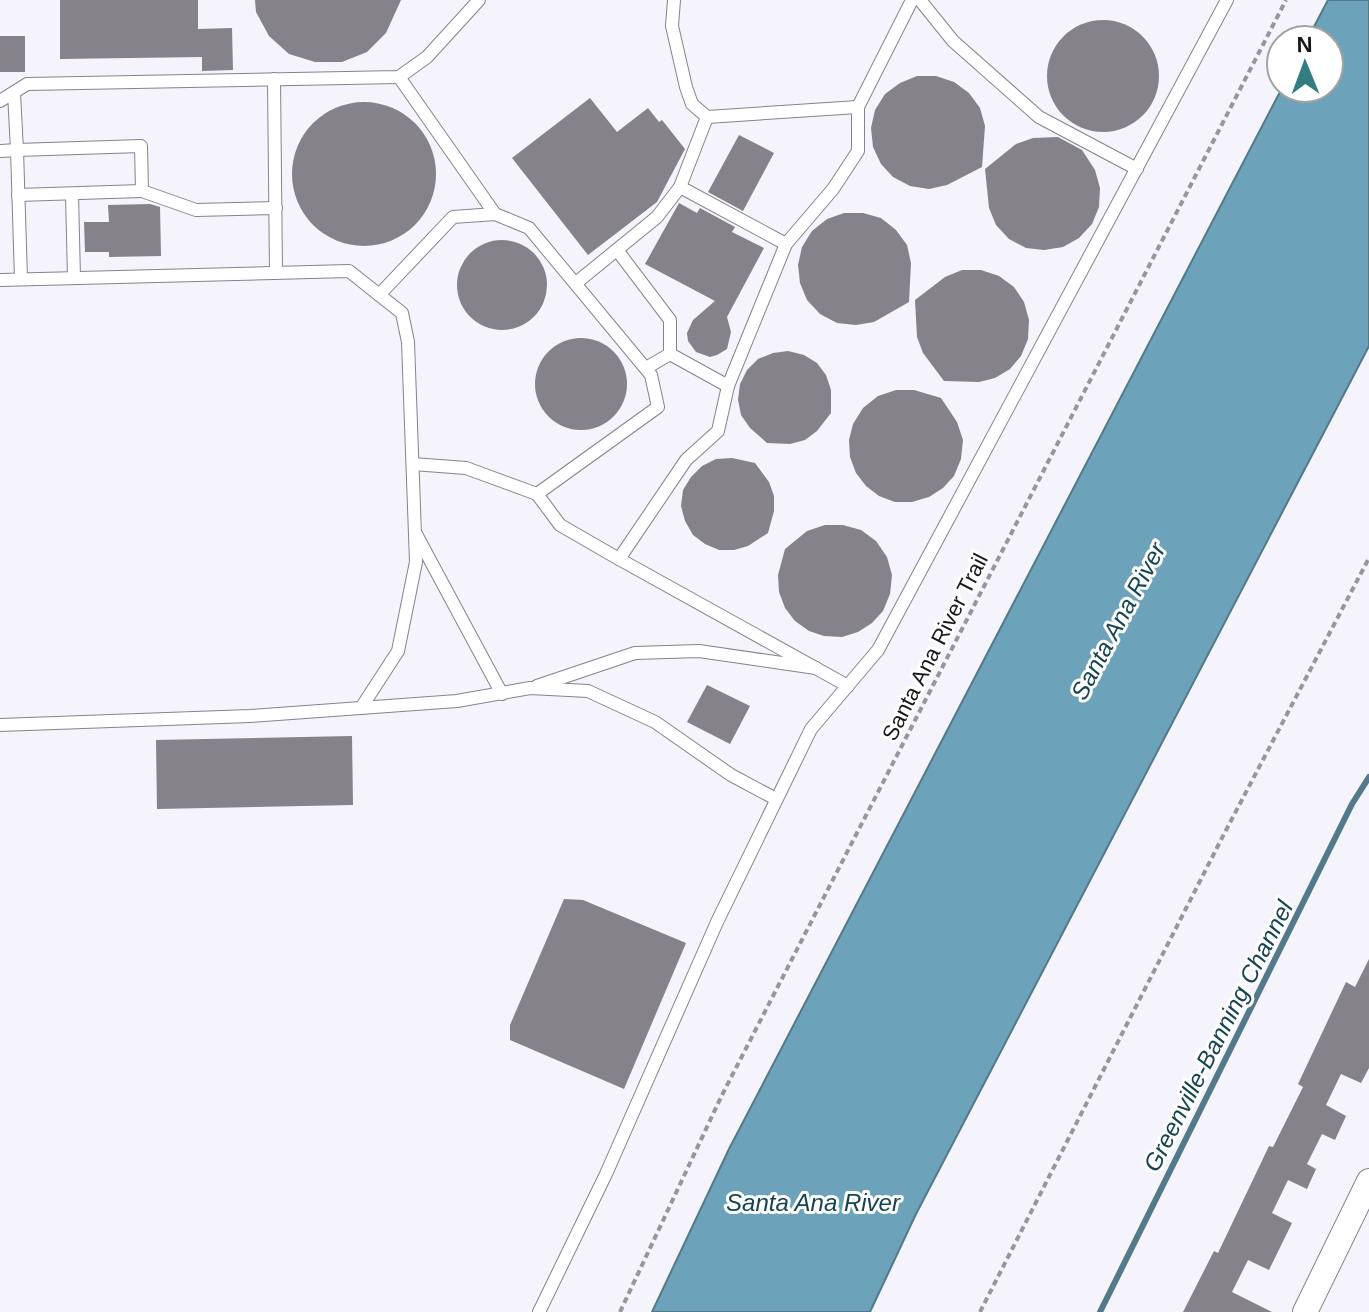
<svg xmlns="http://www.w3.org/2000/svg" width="1369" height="1312" font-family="Helvetica,sans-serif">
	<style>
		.water { fill: #6da3ba; stroke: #53798a; stroke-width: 2 }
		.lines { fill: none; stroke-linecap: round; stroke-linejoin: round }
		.stream { stroke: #53798a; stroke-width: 6 }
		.building { fill: #858289 }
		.service-casing { stroke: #85838a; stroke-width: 14 }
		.minor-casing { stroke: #85838a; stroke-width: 26 }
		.path { stroke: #97969c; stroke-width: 4; stroke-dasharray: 6 4; stroke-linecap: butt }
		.service { stroke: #fff; stroke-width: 12 }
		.minor { stroke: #fff; stroke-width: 24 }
		.labels { text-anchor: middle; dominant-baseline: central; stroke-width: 6; stroke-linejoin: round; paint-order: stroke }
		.street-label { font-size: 22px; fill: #171619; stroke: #fff }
		.water-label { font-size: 24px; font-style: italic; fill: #144354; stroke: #fff }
	</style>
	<rect width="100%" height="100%" fill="#f5f3fb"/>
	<path class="water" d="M1328 0H1369V346L916 1214 870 1312H652L729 1149 1282 88H1329V40H1307Z"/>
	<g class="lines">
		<path class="stream" d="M1100 1312 1352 804 1369 777"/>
	</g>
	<g class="building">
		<path d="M60 0H198V29L232 28 233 70 202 71V57L60 59Z"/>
		<path d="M255 0H401L386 33 367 52 342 62H315L289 54 269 36 256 12Z"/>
		<circle cx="1103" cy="76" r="56"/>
		<rect x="0" y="36" width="25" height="36"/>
		<path d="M917 76H936L954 82 969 93 980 108 985 126 982 167 947 185 929 189 910 186 893 177 881 164 873 147 871 128 875 110 885 94 900 83Z"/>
		<path d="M590 98 617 132 648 108 659 122 662 120 685 149 657 202 588 255 512 158Z"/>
		<circle cx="364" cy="174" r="72"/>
		<path d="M739 135 774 153 743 211 708 192Z"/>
		<path d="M1058 137 1082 150 1095 170 1100 188 1099 207 1092 224 1079 238 1063 247 1044 250 1026 248 1009 239 996 225 989 208 985 169 1016 144 1033 138Z"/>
		<path d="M679 203 697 213 700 208 735 227 732 232 764 248 727 317 731 332 727 349 717 355 710 357 696 352 688 341 687 333 693 320 715 301 645 264Z"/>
		<path d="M150 204 160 207 161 256 109 257V252H85L84 222H109L108 205Z"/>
		<path d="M844 213H863L881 218 896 230 907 245 911 263 909 302 874 322 856 325 837 323 820 314 807 300 800 283 798 265 802 247 812 231 827 219Z"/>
		<circle cx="502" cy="285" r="45"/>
		<path d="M962 270H981L999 276 1014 287 1024 302 1029 320 1028 339 1021 356 1010 369 995 378 979 382 944 381 923 353 917 337 915 300 945 277Z"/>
		<circle cx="581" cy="384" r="46"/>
		<path d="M788 351 804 355 817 363 826 375 831 390V413L817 431 805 440 790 444 767 443 750 428 741 415 738 400 740 384 747 370 758 359 773 353Z"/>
		<path d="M896 390H914L941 398 957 422 963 440 961 459 954 476 943 488 929 497 912 502H895L879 496 866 486 856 473 850 457 849 440 853 424 863 408 878 396Z"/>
		<path d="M732 458 755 463 769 482 774 496V511L768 533 748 546 734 550H719L705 544 693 535 685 521 681 506 683 490 691 477 702 466 716 459Z"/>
		<path d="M825 525H843L861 530 876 541 887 557 892 575 890 594 883 611 872 623 858 632 842 637 824 636 809 631 795 621 785 608 779 592 778 575 785 549 807 531Z"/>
		<path d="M707 685 750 706 730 744 687 722Z"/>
		<path d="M352 736 353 805 157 809 156 740Z"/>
		<path d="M564 899 583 900 686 943 624 1089 510 1040V1025Z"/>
		<path d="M1369 959V1068L1361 1083 1341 1074 1326 1105 1346 1116 1335 1140 1322 1134 1307 1164 1316 1169 1307 1189 1288 1180 1272 1213 1292 1223 1269 1270 1248 1260 1232 1292 1272 1312H1183L1214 1251 1218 1253 1269 1146 1273 1147 1303 1087 1298 1084 1346 982 1355 987Z"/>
	</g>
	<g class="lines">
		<g class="service-casing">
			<g id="service">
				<path d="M920 0 953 41 1039 117 1137 169"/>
				<path d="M399 77 495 214"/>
				<path d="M274 79 276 273"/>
				<path d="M14 93 17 150 141 146 142 191 18 195"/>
				<path d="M0 101 27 84 399 77 427 57 479 0"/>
				<path d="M707 117 858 107"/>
				<path d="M0 151 17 150 21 279"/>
				<path d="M680 187 786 244"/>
				<path d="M142 191 196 210 276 208"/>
				<path d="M72 194 74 278"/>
				<path d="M617 250 670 320V354"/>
				<path d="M0 280 349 271 402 313 408 342 416 562 398 651 361 708"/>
				<path d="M576 283 657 217 680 187 707 117 692 104 686 87 672 26 674 0"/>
				<path d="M379 295 453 217 495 214 529 228 651 375 658 407 537 494 466 468 413 464"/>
				<path d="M646 368 670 354 728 386 786 244 833 189 858 151V107L912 0"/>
				<path d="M537 494 560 525 619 559 686 460 718 431 728 386"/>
				<path d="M416 534 502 694"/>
				<path d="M619 559 848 686"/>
				<path d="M537 686 635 653 699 651 816 668"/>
				<path d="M0 725 250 716 457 701 530 688 588 691 655 722 731 775 776 799"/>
				<path d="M539 1312 606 1174 717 922 811 729 878 650 1227 0"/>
			</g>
		</g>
		<g class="minor-casing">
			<path id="minor" d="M1305 1312 1369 1181"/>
		</g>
		<g class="path">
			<path d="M620 1312 722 1095 1286 0"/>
			<path d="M980 1312 1224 834 1369 558"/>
		</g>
		<use href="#service" class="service"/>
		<use href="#minor" class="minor"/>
	</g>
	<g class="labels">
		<g class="street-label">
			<text transform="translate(935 647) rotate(-63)">Santa Ana River Trail</text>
		</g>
		<g class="water-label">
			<text transform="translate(1118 621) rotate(-62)">Santa Ana River</text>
			<text transform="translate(1218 1036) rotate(-63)">Greenville-Banning Channel</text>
			<text x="813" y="1202">Santa Ana River</text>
		</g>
	</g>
	<g transform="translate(1305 64) rotate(359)"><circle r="38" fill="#ffffff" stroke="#a2a2a3" stroke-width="2"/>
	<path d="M0-6L14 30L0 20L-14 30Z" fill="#337c82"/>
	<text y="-12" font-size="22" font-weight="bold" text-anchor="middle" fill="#171619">N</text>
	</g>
</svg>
